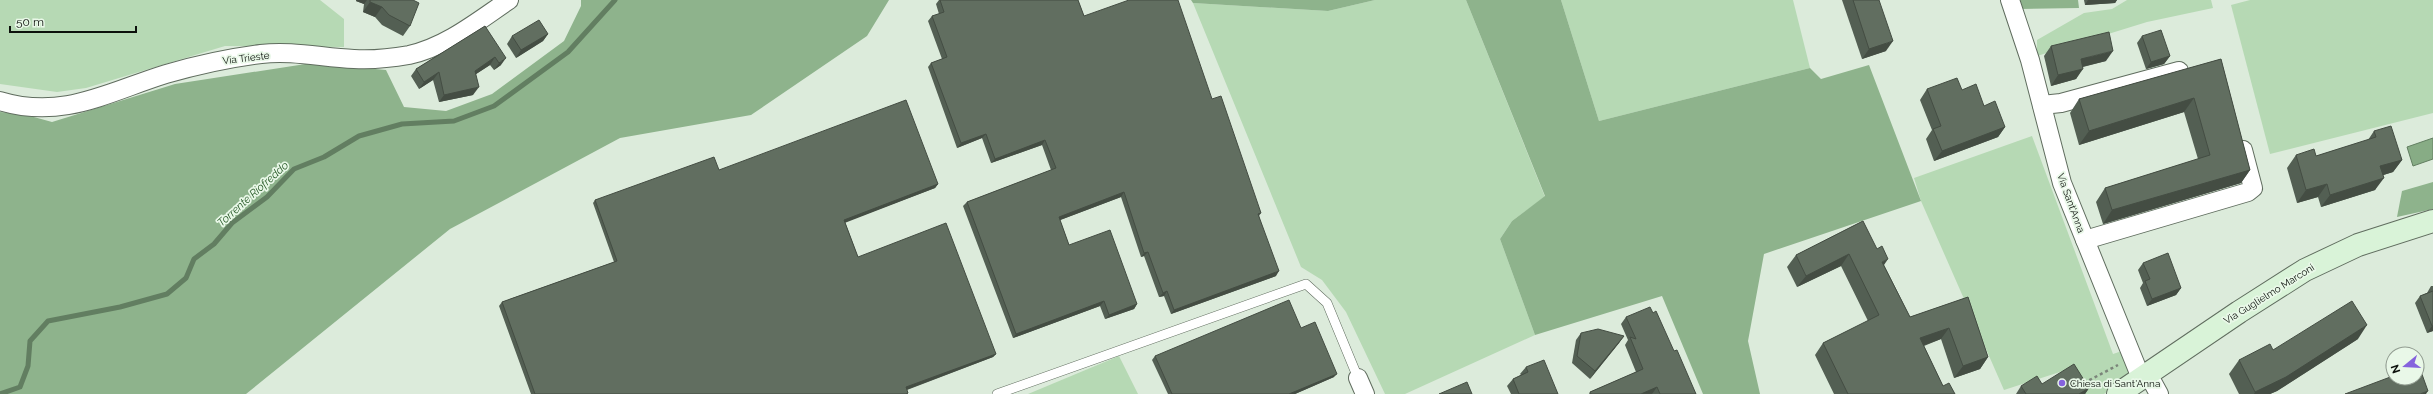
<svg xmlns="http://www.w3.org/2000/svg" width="2433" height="394" font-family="Raleway,sans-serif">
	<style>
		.green { fill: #b6d9b4 }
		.forest { fill: #8eb38c }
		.water { fill: #87ac85; stroke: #627e61 }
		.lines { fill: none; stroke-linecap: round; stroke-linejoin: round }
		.stream { stroke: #627e61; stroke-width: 5 }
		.lane-casing { stroke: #606d5f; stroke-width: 10 }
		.street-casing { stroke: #606d5f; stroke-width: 20 }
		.secondary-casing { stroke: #606d5f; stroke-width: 24 }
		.path { stroke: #7b857a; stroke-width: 2.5; stroke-dasharray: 3 3; stroke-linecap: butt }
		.lane { stroke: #fff; stroke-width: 9 }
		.street { stroke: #fff; stroke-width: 18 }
		.secondary { stroke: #d9f3d8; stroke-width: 22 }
		.wall { fill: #535f53 }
		.shaded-wall { fill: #444d43 }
		.building { fill: #616e60; stroke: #444d43 }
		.poi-dot { fill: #8562dd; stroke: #e9f8e8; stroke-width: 1.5 }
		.labels { text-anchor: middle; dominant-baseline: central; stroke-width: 3.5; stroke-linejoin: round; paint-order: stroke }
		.street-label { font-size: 10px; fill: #0c110c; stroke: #e9f8e8 }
		.poi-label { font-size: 10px; fill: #0c110c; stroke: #e9f8e8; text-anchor: start }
		.water-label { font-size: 11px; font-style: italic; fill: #252; stroke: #e9f8e8 }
	</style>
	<rect width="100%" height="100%" fill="#dcebdb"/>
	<g class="green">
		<path d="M0 0H320L344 19V47L225 46 86 88 57 92 0 84Z"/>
		<path d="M1375 0H1466L1545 197 1512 221 1500 239 1535 335 1405 394H1385L1346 312 1322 280 1301 267 1193 3 1328 11Z"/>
		<path d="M1561 0H1793L1810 68 1599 121Z"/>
		<path d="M2127 0H2211L2213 8 2147 22 2037 56V40L2084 13 2112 9Z"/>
		<path d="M2250 0H2433V113L2270 154 2231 5Z"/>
		<path d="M2032 136 2113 354 2122 351 2130 370 2128 378 2104 394H2076L2063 371 2004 390 1921 201 1914 178Z"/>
		<path d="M1119 356 1138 394H1028Z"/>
	</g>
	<g class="forest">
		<path d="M581 0H889L867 36 751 115 620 138 450 229 246 394H0V112L23 114 52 122 175 84 312 63 386 70 404 107 446 111 492 94 564 41 581 6Z"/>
		<path d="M1191 0H1375L1328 11 1193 3Z"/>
		<path d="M1466 0H1561L1599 121 1810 68 1821 79 1869 65 1921 201 1764 254 1748 341 1760 394H1703L1662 296 1535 335 1500 239 1512 221 1545 196Z"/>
		<path d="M2016 0H2078L2079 8 2020 9Z"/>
		<path d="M2433 182V209L2397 217 2402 191Z"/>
	</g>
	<path class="water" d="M2433 138V159L2413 166 2407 147Z"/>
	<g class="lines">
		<path class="stream" d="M0 394 20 387 28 366 30 341 48 321 120 307 167 294 186 278 194 259 214 244 232 223 267 197 294 169 324 157 359 136 402 124 454 121 494 106 568 52 615 0"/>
		<g class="lane-casing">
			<path id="lane" d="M997 394 1306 284 1327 303 1358 378"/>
		</g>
		<g class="street-casing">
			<g id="street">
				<path d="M2010 0 2030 60 2062 183 2141 378"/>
				<path d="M0 101C63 120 108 92 166 74 197 65 229 58 261 54 292 50 324 58 354 59 372 60 392 58 409 55 446 47 478 21 509 0"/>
				<path d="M2042 105 2061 103 2179 71"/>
				<path d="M2085 240 2248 192 2253 188 2243 150"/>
				<path d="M2148 374 2159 394"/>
				<path d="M1358 378 1365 394"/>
			</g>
		</g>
		<g class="secondary-casing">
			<path id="secondary" d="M2118 394 2239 312 2305 270 2358 245 2433 221"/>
		</g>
		<path class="path" d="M2084 383 2118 365"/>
		<use href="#lane" class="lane"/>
		<use href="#street" class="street"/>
		<use href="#secondary" class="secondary"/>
	</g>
	<g class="wall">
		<path d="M356 0H413L410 26 403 36 382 25 375 17 363 12 364 4 356 1Z"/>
		<path d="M939 0H1078L1084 16 1212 99 1261 213 1259 216 1276 276 1171 314 1164 296 1159 297 1144 256 1141 257 1121 197 1060 220 1069 245 1137 304 1134 309 1105 319 1100 306 1013 338 963 206 967 202 1051 170 1042 145 991 163 982 138 957 148 928 67 931 63 942 59 928 21 932 16 939 14 936 4Z"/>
		<path d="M1842 0H1879L1886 51 1862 59Z"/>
		<path d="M2084 0H2117L2115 3 2085 5Z"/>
		<path d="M485 26 501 65 494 70 490 65 476 74 473 95 439 102 433 80 419 89 411 76 416 69Z"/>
		<path d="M548 34 543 41 516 58 507 44 512 36Z"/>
		<path d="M2142 36 2170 56 2164 64 2146 69 2137 43Z"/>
		<path d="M2051 46 2106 61 2083 67 2076 79 2051 86 2044 56Z"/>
		<path d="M2221 59 2250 170 2241 183 2103 224 2096 202 2105 188 2198 159 2184 112 2079 145 2070 113 2079 99Z"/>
		<path d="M1927 89 1962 90 1984 106 2005 127 1998 137 1934 161 1926 139 1932 130 1920 100Z"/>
		<path d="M2374 131 2402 160 2393 172 2383 175 2375 190 2321 207 2318 197 2297 203 2287 168 2296 155 2316 156 2368 140Z"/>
		<path d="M719 170 938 184 935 188 845 222 858 257 996 354 993 357 907 390 908 394H531L499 306 502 302 614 262 593 203 595 200Z"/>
		<path d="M1863 221 1884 265 1910 317 1968 297 1988 357 1980 369 1954 378 1941 339 1924 346 1943 386 1955 394H1834L1815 355 1823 343 1868 321 1841 266 1797 287 1787 267 1796 255Z"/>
		<path d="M2143 263 2181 288 2176 295 2147 306 2140 288 2143 283 2138 270Z"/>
		<path d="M2431 286H2433V331L2427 333 2415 303 2420 296 2427 293Z"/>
		<path d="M1653 313 1696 394H1589L1590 392 1636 372 1625 345 1628 340 1621 324 1626 317Z"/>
		<path d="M1301 328 1334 377 1295 394H1168L1152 360 1155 356Z"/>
		<path d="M1581 333 1624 336 1619 343 1590 379 1572 363 1576 340Z"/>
		<path d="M2358 339 2277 391 2270 394H2239L2229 374 2239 360 2273 350Z"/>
		<path d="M1526 367 1558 394H1511L1507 386 1513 379 1521 375 1520 374Z"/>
		<path d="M2042 384 2089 388 2085 394H2016L2021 386Z"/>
	</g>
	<g class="shaded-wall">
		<path d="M357 0H367L364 4 356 1Z"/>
		<path d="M2088 0H2117L2115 3 2085 5Z"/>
		<path d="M370 2 382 7 375 17 363 12Z"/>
		<path d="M548 34 543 41 516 58 521 50Z"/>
		<path d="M1893 41 1886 51 1862 59 1869 49Z"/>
		<path d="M2113 51 2106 61 2073 69 2081 59Z"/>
		<path d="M2170 56 2164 64 2146 69 2151 62Z"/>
		<path d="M495 57 490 65 470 78 475 71Z"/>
		<path d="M506 58 501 65 494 70 499 63Z"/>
		<path d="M2083 69 2076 79 2051 86 2058 75Z"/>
		<path d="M439 72 433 80 419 89 424 82Z"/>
		<path d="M479 87 473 95 439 102 444 95Z"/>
		<path d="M2194 98 2184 112 2079 145 2089 131Z"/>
		<path d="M2005 127 1998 137 1934 161 1942 151Z"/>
		<path d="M986 134 982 138 957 148 961 143Z"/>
		<path d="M1045 140 1042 145 991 163 995 159Z"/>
		<path d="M2402 160 2393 172 2371 179 2380 166Z"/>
		<path d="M2250 170 2241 183 2103 224 2112 210Z"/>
		<path d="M2384 178 2375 190 2321 207 2330 195Z"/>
		<path d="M938 184 935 188 842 224 844 220Z"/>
		<path d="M2327 184 2318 197 2297 203 2306 190Z"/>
		<path d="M1124 192 1121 197 1055 222 1059 217Z"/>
		<path d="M1148 252 1144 256 1141 257 1144 253Z"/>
		<path d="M1849 254 1841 266 1797 287 1806 276Z"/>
		<path d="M1888 259 1880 271 1882 262Z"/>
		<path d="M1279 271 1276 276 1171 314 1174 310Z"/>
		<path d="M2181 288 2176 295 2147 306 2152 299Z"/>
		<path d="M1167 291 1164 296 1159 297 1163 293Z"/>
		<path d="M1104 301 1100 306 1013 338 1016 334Z"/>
		<path d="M1137 304 1134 309 1105 319 1109 315Z"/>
		<path d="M2367 325 2358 339 2277 391 2270 394H2254L2255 392Z"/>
		<path d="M2432 326H2433V331L2427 333Z"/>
		<path d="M1949 328 1941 339 1911 350 1920 338Z"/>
		<path d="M1624 336 1619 343 1590 379 1595 371Z"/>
		<path d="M996 354 993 357 903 391 906 387Z"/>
		<path d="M1988 357 1980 369 1954 378 1963 366Z"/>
		<path d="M1337 374 1334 377 1295 394H1289Z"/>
		<path d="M1657 387 1652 394H1641Z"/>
		<path d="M2089 388 2085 394H2079Z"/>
		<path d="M2428 391 2426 394H2420Z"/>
	</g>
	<g class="building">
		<path d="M370 0H413L419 3 410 26 389 15 382 7 370 2Z"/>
		<path d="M940 0H1078L1084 16 1129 0H1178L1212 99 1221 96 1261 213 1258 214 1279 271 1174 310 1167 291 1163 293 1148 252 1144 253 1124 192 1059 217 1069 245 1110 230 1137 304 1109 315 1104 301 1016 334 967 202 1056 168 1045 140 995 159 986 134 961 143 931 63 947 57 932 16 944 12Z"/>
		<path d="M1853 0H1879L1893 41 1869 49Z"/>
		<path d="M539 20 548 34 521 50 512 36Z"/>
		<path d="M485 26 506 58 499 63 495 57 475 71 479 87 444 95 439 72 424 82 416 69Z"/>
		<path d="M2161 30 2170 56 2151 62 2142 36Z"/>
		<path d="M2109 32 2113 51 2081 59 2083 69 2058 75 2051 46Z"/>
		<path d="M2221 59 2250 170 2112 210 2105 188 2210 155 2194 98 2089 131 2079 99Z"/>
		<path d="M1957 78 1962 90 1976 84 1984 106 1995 101 2005 127 1942 151 1933 129 1941 126 1927 89Z"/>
		<path d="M906 100 938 184 844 220 858 257 946 223 996 354 906 387 908 393 906 394H535L502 302 617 261 595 200 714 157 719 170Z"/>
		<path d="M2391 126 2402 160 2380 166 2384 178 2330 195 2327 184 2306 190 2296 155 2314 149 2316 156 2376 137 2374 131Z"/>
		<path d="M1863 221 1877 249 1882 246 1888 259 1882 262 1910 317 1968 297 1988 357 1963 366 1949 328 1920 338 1943 386 1949 383 1955 394H1848L1823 343 1879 315 1849 254 1806 276 1796 255Z"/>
		<path d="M2168 253 2181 288 2152 299 2145 281 2150 279 2143 263Z"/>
		<path d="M2433 291V326H2432L2420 296Z"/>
		<path d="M1289 300 1301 328 1315 322 1337 374 1289 394H1172L1155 356Z"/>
		<path d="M2352 301 2367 325 2286 377 2255 392 2239 360 2270 344 2273 350Z"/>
		<path d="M1650 307 1653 313 1656 311 1674 351 1677 350 1696 394H1660L1657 387 1641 394H1591L1590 392 1643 369 1630 337 1636 339 1626 317Z"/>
		<path d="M1598 329 1624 336 1595 371 1577 356 1581 333Z"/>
		<path d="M1544 360 1558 394H1519L1513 379 1528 372 1526 367Z"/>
		<path d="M2074 364 2089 388 2079 394H2026L2021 386 2037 376 2042 384Z"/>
		<path d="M2419 366 2428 391 2420 394H2345L2393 376V378H2417V367Z"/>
		<path d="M1467 382 1472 394H1439Z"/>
	</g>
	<circle class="poi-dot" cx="2062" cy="383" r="4"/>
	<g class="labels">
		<g class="street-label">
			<text transform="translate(246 58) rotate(-7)">Via Trieste</text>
			<text transform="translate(2071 203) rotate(70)">Via Sant'Anna</text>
			<text transform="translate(2269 294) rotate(-32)">Via Guglielmo Marconi</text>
		</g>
		<g class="poi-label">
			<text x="2070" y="383">Chiesa di Sant'Anna</text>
		</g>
		<g class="water-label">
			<text transform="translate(253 194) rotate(-42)">Torrente Riofreddo</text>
		</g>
	</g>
	<g transform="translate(2405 366) rotate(252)"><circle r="19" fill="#e9f8e8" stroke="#919c90"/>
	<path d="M0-3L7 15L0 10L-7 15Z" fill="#8562dd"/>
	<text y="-6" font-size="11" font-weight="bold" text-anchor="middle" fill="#0c110c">N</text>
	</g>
	<path d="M10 26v6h126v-6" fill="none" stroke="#0c110c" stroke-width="2"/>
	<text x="16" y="26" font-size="12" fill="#0c110c" stroke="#e9f8e8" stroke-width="3" paint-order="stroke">50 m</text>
</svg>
